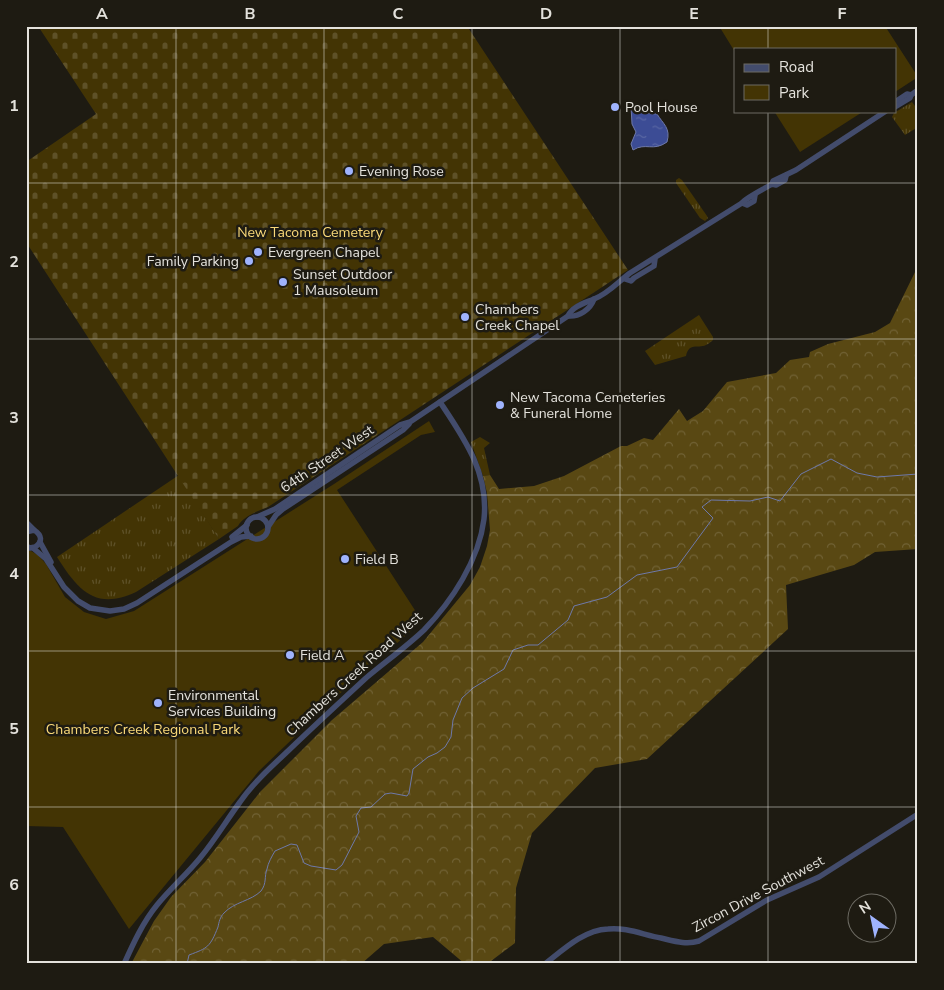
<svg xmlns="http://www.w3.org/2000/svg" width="944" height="990" font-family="'Nunito Sans',sans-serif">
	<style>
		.grass { fill: url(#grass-tufts) }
		.forest { fill: url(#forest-crowns) }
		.cemetery { fill: url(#cemetery-stones) }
		.green { fill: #433404 }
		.water { fill: url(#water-ripples); stroke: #6e79aa }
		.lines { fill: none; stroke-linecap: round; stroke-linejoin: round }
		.stream { stroke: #6e79aa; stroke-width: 1 }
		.tertiary { stroke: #434c6c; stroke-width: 5.5 }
		.grid { fill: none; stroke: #e4e2dc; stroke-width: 1; stroke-opacity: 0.55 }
		.poi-dot { fill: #9fb3fd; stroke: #1e1b12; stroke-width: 2 }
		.labels { text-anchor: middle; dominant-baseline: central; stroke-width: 5; stroke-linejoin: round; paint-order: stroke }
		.poi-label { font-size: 14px; fill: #e4e2dc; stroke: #1e1b12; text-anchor: start }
		.park-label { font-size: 14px; fill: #fad979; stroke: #1e1b12 }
		.street-label { font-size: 14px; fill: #e4e2dc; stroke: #1e1b12 }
		.neatline { fill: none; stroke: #e4e2dc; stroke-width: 2 }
		.grid-label { font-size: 16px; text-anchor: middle; font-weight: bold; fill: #e4e2dc }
	</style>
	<defs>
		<pattern id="grass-tufts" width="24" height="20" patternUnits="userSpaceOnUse" patternTransform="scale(1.25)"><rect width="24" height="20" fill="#433404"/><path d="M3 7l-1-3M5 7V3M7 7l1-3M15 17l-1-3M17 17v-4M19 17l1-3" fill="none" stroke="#5e5128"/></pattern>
		<pattern id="forest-crowns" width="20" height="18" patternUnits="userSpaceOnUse" patternTransform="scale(1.25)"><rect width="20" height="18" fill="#594813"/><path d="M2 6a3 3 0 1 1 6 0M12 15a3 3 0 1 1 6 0" fill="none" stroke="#716235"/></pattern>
		<pattern id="cemetery-stones" width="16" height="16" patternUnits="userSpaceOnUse" patternTransform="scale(1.25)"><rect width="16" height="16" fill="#433404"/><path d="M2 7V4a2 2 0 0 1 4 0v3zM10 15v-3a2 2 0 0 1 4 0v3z" fill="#5e5128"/></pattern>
		<pattern id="water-ripples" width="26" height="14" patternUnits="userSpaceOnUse" patternTransform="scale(1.25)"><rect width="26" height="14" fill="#3c4c95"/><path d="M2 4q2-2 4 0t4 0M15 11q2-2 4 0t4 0" fill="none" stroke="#5866a3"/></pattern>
	</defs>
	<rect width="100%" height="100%" fill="#1e1b12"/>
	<g class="grass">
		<path d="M912 102 918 110V127L905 135 892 117 894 113Z"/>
		<path d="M679 178 682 180 707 216 708 218 705 221 700 218 676 183V180Z"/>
		<path d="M699 315 713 337V340C712 341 707 345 706 345 697 349 689 342 686 356L655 365 645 351Z"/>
		<path d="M480 437 490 443 484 448 490 475 483 476 471 442Z"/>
		<path d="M179 475 219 539 136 592C95 611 78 590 57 557Z"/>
	</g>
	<path class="forest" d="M918 266V549L875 552 854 565 786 585 788 629 647 759 595 768 532 833 516 888 515 943 487 964H465L433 937 384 944 361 964H131L154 921 171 897 205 862 260 792 332 720 423 642 470 585 480 567 487 546 490 530 487 493 483 476 490 475 499 489 534 486 564 476 621 446H627L644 438 653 440 679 409 687 421 703 411 727 382 776 373 790 360 809 357 810 352 828 344 875 332 890 323Z"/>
	<path class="cemetery" d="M38 26H467L628 270 268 507C258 511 243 516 238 526L219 539 26 242V162L96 114Z"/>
	<g class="green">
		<path d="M719 26H885L918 77 895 92V49H735V52Z"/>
		<path d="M774 111H864L800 152Z"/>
		<path d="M429 421 435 432 421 435 337 490 422 621 335 698 259 771 129 929 63 827 26 826V550L31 551 38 555 46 564 65 597 84 612 106 619 134 611 334 484Z"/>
	</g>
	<path class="water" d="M631 106 634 107 642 113 657 114C663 124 671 128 667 142 653 152 646 142 633 150L631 144 636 132 632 124Z"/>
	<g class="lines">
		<path class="stream" d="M187 964 189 955C208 948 210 947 218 927 219 922 220 917 224 913 234 902 251 901 261 891 267 883 264 877 267 869 268 863 272 856 275 851L291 844 297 845 304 863 311 866 336 870 342 865 359 832 356 816 361 808 371 807 385 794 391 793 407 796 409 793 413 769 428 757 437 753 445 747 451 737 453 720 462 698 473 688 504 669 513 650 528 645H538L568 620 574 606 607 597 637 575 677 567 713 518 702 507 711 500 750 501 768 497 780 501 801 474 831 459 857 473 877 477 918 474"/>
		<g class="tertiary">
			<path d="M895 102 907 94 911 95 918 90"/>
			<path d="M895 107 910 98 911 95"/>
			<path d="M772 184 773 181 796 170 886 111"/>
			<path d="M742 203 747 205 754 201 755 195"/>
			<path d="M625 279 631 281 634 278 654 266 655 259"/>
			<path d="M568 316C579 317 590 310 594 299"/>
			<path d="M257 517 275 509 400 425 410 422 568 316C573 306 585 303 594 299 608 294 619 281 630 273L742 203C747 197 764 189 772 184L776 185 785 180 786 176"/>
			<circle cx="257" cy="528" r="11"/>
			<path d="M26 522 34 530"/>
			<path d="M268 527 276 515 283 509 403 430 409 424"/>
			<path d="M26 532 34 530C42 535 43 542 35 547L30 548 26 546"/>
			<path d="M232 537 247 525"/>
			<path d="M40 542 51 562"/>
			<path d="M33 548 46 559 64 587 78 601 90 608 110 611 124 609 137 603 231 542 241 537 251 536"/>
			<path d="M124 964C133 944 143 922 157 905 171 888 187 874 200 858 215 840 226 821 240 802 253 783 272 766 289 750 314 726 340 702 366 678 385 662 406 647 424 630 452 601 479 560 484 519 489 473 464 438 440 402"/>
			<path d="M545 964C564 949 584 930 608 929 626 927 644 935 661 938 674 941 686 945 699 941L767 900 819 877 918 814"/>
		</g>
	</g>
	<path class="grid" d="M176 26V964M324 26V964M472 26V964M620 26V964M768 26V49M768 111V964M26 183H918M26 339H918M26 495H918M26 651H918M26 807H918"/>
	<g class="poi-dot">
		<circle cx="615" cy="107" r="5"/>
		<circle cx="349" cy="171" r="5"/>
		<circle cx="258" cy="252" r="5"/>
		<circle cx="249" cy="261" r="5"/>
		<circle cx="283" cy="282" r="5"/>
		<circle cx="465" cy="317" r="5"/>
		<circle cx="500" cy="405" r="5"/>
		<circle cx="345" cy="559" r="5"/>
		<circle cx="290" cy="655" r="5"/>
		<circle cx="158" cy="703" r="5"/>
	</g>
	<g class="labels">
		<g class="poi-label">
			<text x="625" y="107">Pool House</text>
			<text x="359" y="171">Evening Rose</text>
			<text x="268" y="252">Evergreen Chapel</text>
			<text x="239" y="261" text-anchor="end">Family Parking</text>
			<text x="293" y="274">Sunset Outdoor<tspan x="293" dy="16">1 Mausoleum</tspan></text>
			<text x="475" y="309">Chambers<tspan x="475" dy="16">Creek Chapel</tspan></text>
			<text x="510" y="397">New Tacoma Cemeteries<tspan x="510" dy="16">&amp; Funeral Home</tspan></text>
			<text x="355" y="559">Field B</text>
			<text x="300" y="655">Field A</text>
			<text x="168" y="695">Environmental<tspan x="168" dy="16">Services Building</tspan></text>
		</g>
		<g class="park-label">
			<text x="310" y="232">New Tacoma Cemetery</text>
			<text x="143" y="729">Chambers Creek Regional Park</text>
		</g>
		<g class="street-label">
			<text transform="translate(327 459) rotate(-34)">64th Street West</text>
			<text transform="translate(354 674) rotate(-42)">Chambers Creek Road West</text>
			<text transform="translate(758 894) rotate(-28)">Zircon Drive Southwest</text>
		</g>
	</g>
	<rect width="944" height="990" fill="none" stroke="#1e1b12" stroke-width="55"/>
	<rect x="734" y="48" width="162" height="65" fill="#1e1b12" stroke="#6d6b63"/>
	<rect x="744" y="64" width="25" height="8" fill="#434c6c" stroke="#6d6b63"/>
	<text x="779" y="72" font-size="15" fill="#e4e2dc">Road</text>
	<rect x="744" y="85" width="25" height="15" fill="#433404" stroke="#6d6b63"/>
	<text x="779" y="98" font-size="15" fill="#e4e2dc">Park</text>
	<g transform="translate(872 918) rotate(327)"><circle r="24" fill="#1e1b12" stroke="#6d6b63"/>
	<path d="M0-4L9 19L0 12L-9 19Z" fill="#9fb3fd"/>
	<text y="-8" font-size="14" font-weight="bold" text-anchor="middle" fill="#e4e2dc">N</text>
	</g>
	<rect x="28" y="28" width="888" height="934" class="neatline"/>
	<g class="grid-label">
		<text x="102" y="19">A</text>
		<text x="250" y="19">B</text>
		<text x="398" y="19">C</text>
		<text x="546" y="19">D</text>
		<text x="694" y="19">E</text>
		<text x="842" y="19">F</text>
		<text x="14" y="111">1</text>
		<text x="14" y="267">2</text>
		<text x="14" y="423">3</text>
		<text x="14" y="579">4</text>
		<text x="14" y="734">5</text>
		<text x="14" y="890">6</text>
	</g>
</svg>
